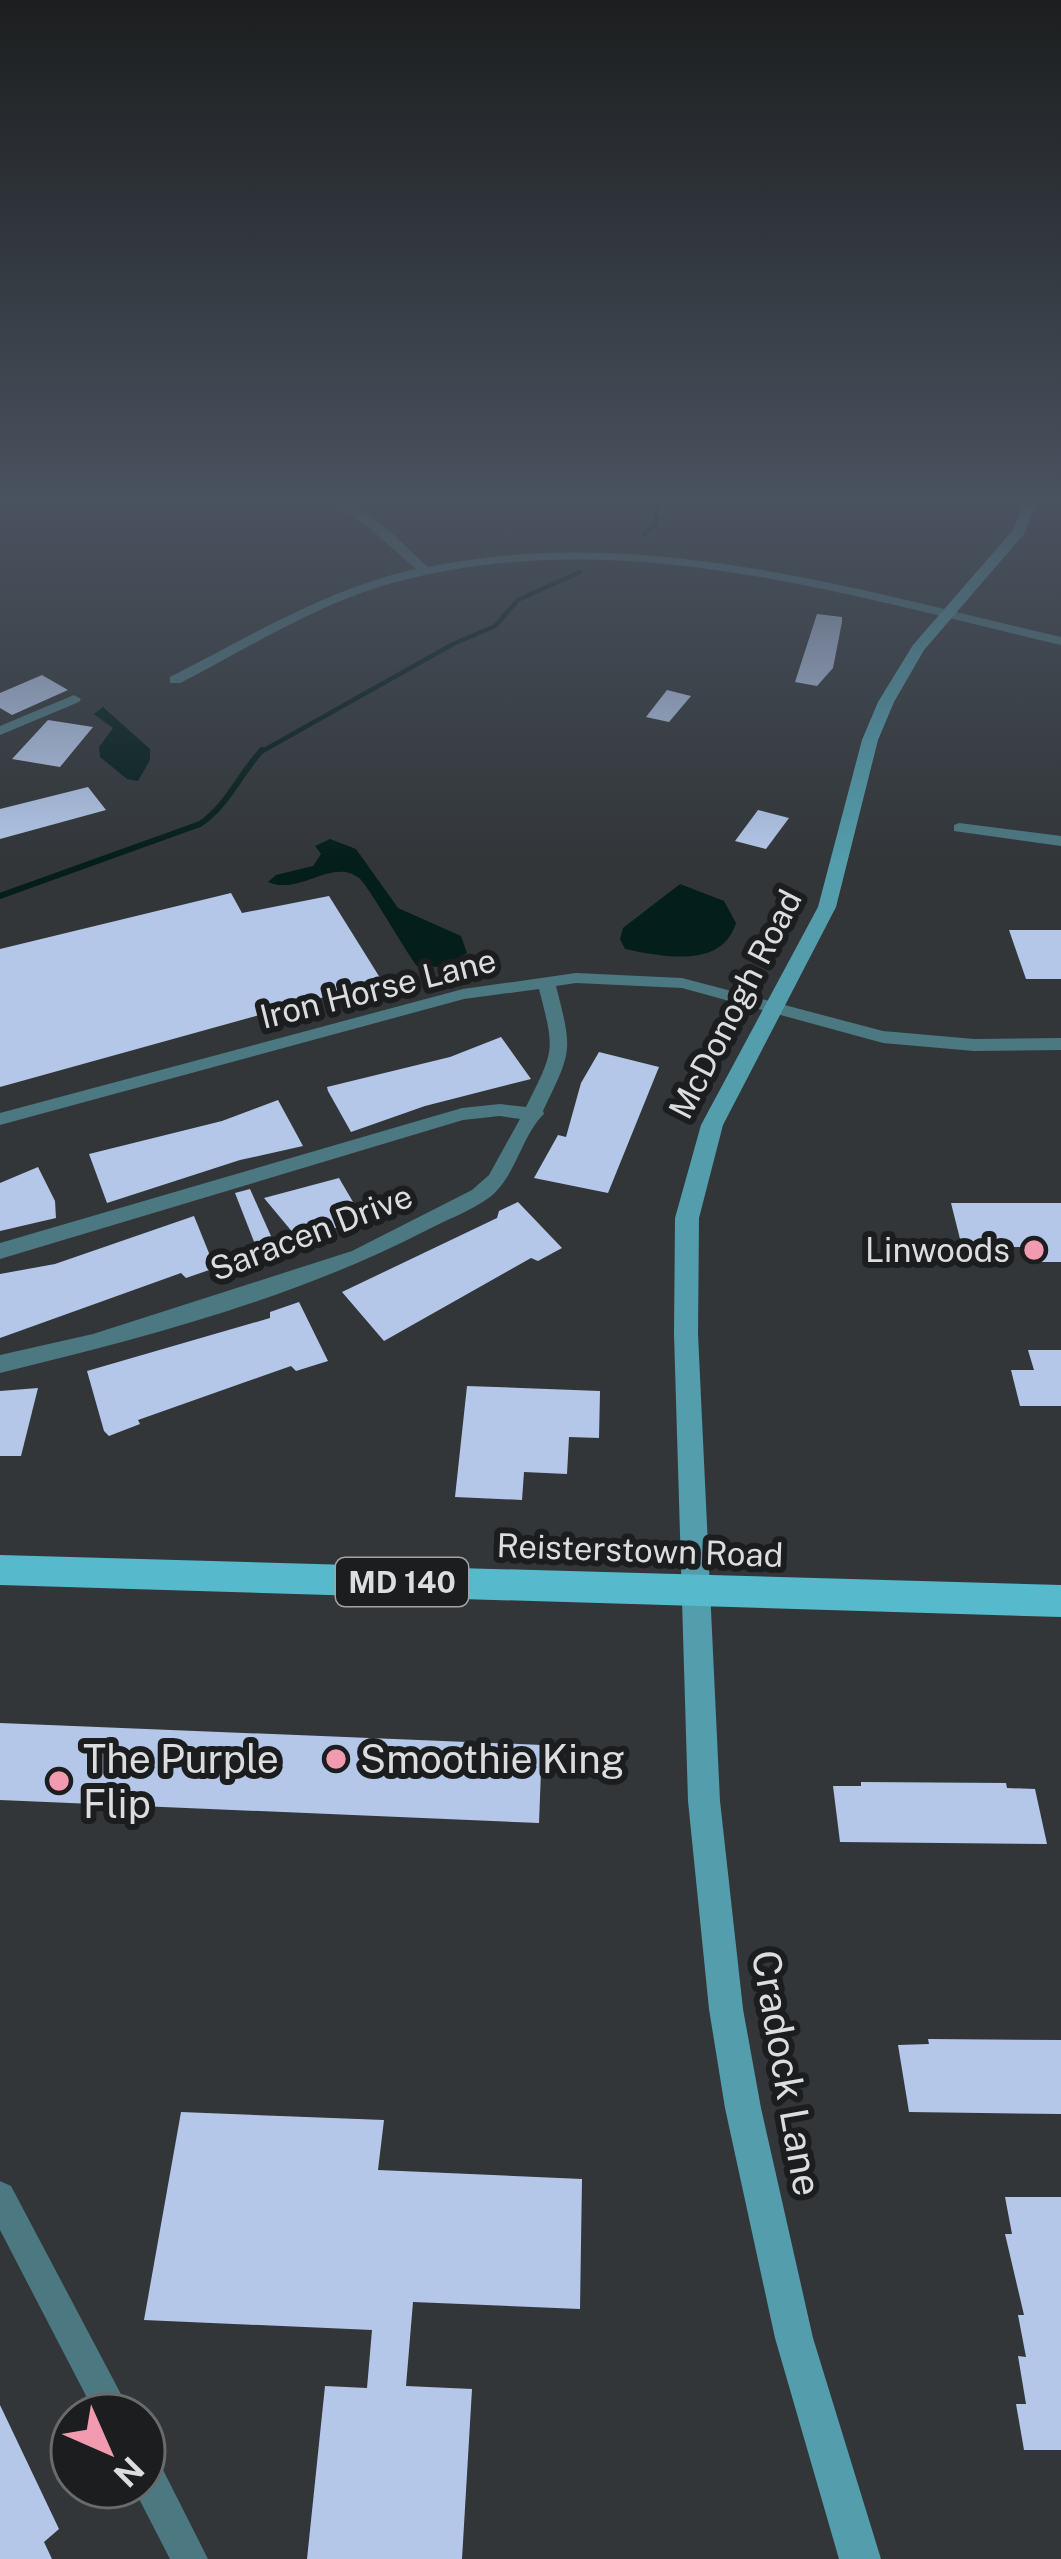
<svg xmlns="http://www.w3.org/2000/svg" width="1061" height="2559" font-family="'Public Sans',sans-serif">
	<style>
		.water { fill: #041e1c }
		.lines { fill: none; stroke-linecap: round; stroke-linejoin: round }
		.stream-far1 { stroke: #041e1c; stroke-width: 4.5 }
		.stream { stroke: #041e1c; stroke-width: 6 }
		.building { fill: #b4c7e9 }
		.street { fill: #4c7881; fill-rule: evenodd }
		.secondary { fill: #539dac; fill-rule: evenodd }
		.primary { fill: #56b9cc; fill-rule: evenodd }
		.poi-dot { fill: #f29ab0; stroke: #1c1d1e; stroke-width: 4.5 }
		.labels { text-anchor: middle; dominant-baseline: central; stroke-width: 12; stroke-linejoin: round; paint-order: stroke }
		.shield { fill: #1c1d1e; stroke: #a2a3a5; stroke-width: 3 }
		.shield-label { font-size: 30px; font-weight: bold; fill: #dbdddf }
		.street-label { font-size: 33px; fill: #dbdddf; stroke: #1c1d1e }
		.poi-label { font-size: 33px; fill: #dbdddf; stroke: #1c1d1e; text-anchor: end }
		.near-poi-label { font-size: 39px; fill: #dbdddf; stroke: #1c1d1e; text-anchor: start }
		.near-street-label { font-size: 39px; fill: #dbdddf; stroke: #1c1d1e }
	</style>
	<rect width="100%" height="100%" fill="#323639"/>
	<g class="water">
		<path d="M103 707 150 749V760L138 781 127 779 100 757 99 747 113 728 94 714Z"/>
		<path d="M330 839 356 849 398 908 461 936 467 953 442 967 417 966C404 949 368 885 359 878 332 857 300 896 268 882L276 875 313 866 321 854 315 846Z"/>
		<path d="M680 884 724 901 736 923C722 969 663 957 625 949L620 939 623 928Z"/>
	</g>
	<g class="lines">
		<g class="stream-far1">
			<path d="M644 534 657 523 655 511 660 504"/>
			<path d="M259 753 453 644 495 626 518 600 580 572"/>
		</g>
		<path class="stream" d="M0 896 200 824C228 805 239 775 262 750"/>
	</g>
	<g class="building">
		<path d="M817 614 842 617V622L833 668 817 686 795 682Z"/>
		<path d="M42 675 68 690 12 715 0 708V693Z"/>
		<path d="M667 690 691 696 669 722 646 717Z"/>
		<path d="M48 720 93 727 60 767 12 759Z"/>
		<path d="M88 787 106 810 0 839V809Z"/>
		<path d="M758 810 789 818 766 849 735 841Z"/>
		<path d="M231 893 242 913 329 896 382 981 0 1087V949Z"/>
		<path d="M1009 930H1061V979H1026Z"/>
		<path d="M501 1037 531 1079 425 1106 351 1132 328 1091 327 1087 450 1057Z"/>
		<path d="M599 1052 659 1067 608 1193 534 1178 558 1135 566 1137 581 1083Z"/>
		<path d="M278 1100 303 1146 240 1160 107 1203 89 1154 222 1121Z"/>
		<path d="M38 1167 55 1201 56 1218 0 1231V1183Z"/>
		<path d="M339 1178 363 1219 299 1240 264 1198Z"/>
		<path d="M250 1189 275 1245 258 1252 235 1193Z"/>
		<path d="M518 1202 562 1248 538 1261 531 1258 384 1341 342 1292 497 1218 499 1211Z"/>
		<path d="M951 1203H1061V1262H1030L1025 1247H962Z"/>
		<path d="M194 1216 215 1268 186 1278 181 1273 0 1338V1274L55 1264Z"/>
		<path d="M299 1302 328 1361 296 1371 291 1366 138 1420 140 1424 109 1436 104 1431 87 1371 270 1318V1312Z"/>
		<path d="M1028 1350H1061V1406H1020L1011 1370H1034Z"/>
		<path d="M467 1386 600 1391 599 1438 569 1437 567 1474 524 1472 522 1500 455 1497Z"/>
		<path d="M38 1388 21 1456H0V1391Z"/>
		<path d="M0 1723 542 1745 539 1823 0 1800Z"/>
		<path d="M861 1782 1006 1783 1007 1788 1035 1789 1047 1844 840 1842 833 1786H861Z"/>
		<path d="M928 2039 1061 2040V2114L909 2112 898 2045 929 2044Z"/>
		<path d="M181 2112 384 2120 378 2170 582 2179 580 2309 413 2302 406 2386 472 2389 462 2559H307L325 2386 367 2388 372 2330 144 2320Z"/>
		<path d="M1005 2197H1061V2450H1024L1016 2404H1026L1018 2356 1026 2357 1018 2315H1024L1005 2234H1012Z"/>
		<path d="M0 2405 59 2529 44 2542 52 2559H0Z"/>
	</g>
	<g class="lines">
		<g class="street">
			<path d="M334 504C370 504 402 544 428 567 641 523 854 589 1061 637V645C847 595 624 524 404 580 325 599 252 646 180 683H170V677C249 637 328 588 416 569L366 525Z"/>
			<path d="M74 695 81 699 79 702 0 735V726Z"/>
			<path d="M959 823 1061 836V846L954 831V825Z"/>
			<path d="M576 973 682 978 883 1031 974 1039 1061 1038V1050L974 1051 883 1043 682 988 576 983 556 986C573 1052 572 1050 543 1111L544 1114C521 1136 517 1175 490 1197 471 1211 446 1220 425 1231 293 1299 144 1338 0 1373V1355L93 1334 352 1251 472 1190 489 1175 520 1119 500 1116 463 1120 0 1259V1243L462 1108 500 1104 526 1107C555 1049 555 1051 539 989L464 999 0 1125V1113L463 989Z"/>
			<path d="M0 2181 11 2186 132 2415H96L0 2230Z"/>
			<path d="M144 2453 157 2458 208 2559H170L133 2487H144Z"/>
		</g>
		<path class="secondary" d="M1023 504H1037L1024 534 924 650 894 702 878 740 836 907 723 1125 699 1218 698 1334 720 1801 743 2009 761 2108 813 2338 881 2559H839L775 2338 725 2108 709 2009 688 1801 674 1334 675 1218 701 1125 818 907 862 740 878 702 913 645 1013 530Z"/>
		<path class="primary" d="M0 1555 1061 1585V1617L0 1585Z"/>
	</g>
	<linearGradient id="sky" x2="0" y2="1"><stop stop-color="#1c1e1f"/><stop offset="0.58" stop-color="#49525f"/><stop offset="1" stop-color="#49525f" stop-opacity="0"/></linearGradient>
	<rect width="1061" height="862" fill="url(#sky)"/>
	<g class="poi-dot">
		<circle cx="1034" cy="1250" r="12"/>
		<circle cx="336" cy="1759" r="12"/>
		<circle cx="59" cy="1781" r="12"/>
	</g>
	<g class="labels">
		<rect class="shield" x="336" y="1558" width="132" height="48" rx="9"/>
		<g class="shield-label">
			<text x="402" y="1582">MD 140</text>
		</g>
		<g class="street-label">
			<text transform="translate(378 988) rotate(-14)">Iron Horse Lane</text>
			<text transform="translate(735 1004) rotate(-63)">McDonogh Road</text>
			<text transform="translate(311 1232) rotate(-21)">Saracen Drive</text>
			<text transform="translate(640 1550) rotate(2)">Reisterstown Road</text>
		</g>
		<g class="poi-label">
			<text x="1010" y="1250">Linwoods</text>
		</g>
		<g class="near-poi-label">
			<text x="83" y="1759">The Purple<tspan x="83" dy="45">Flip</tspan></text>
			<text x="360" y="1759">Smoothie King</text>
		</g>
		<g class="near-street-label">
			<text transform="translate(787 2073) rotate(80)">Cradock Lane</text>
		</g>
	</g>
	<g transform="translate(108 2451) rotate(135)"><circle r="57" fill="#1c1d1e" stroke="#686a6b" stroke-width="3"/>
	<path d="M0-9L21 45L0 30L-21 45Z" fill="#f29ab0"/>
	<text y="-18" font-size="33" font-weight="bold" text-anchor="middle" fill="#dbdddf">N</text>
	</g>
</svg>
